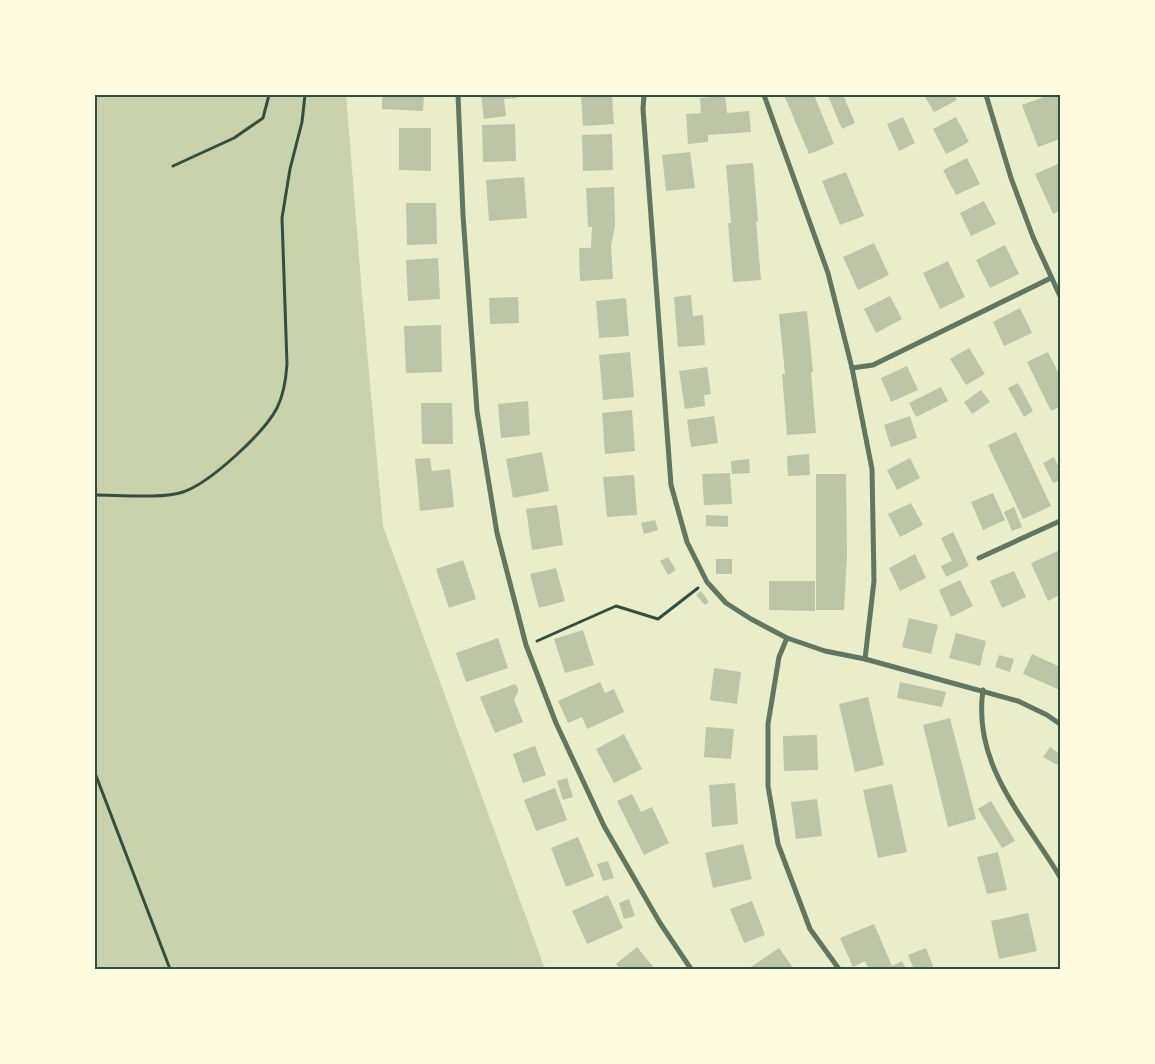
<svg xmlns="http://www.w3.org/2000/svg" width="1155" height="1064" font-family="Roboto,sans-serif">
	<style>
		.green { fill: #cad2ad }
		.building { fill: #bcc5a7 }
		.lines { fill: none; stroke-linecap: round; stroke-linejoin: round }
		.path { stroke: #344e41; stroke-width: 3 }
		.minor { stroke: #617663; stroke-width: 5 }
		.neatline { fill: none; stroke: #344e41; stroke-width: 2 }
	</style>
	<rect width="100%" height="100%" fill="#e9edc9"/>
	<path class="green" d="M95 95H346L363 306 383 526 545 969H95Z"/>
	<g class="building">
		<path d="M382 95H424L423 111 382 109Z"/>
		<path d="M481 95H517V98L504 99 506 116 484 119Z"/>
		<path d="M581 95H612L614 124 583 126Z"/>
		<path d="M784 95H814L834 144 809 154Z"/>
		<path d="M830 95H843L855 123 842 129 828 96Z"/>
		<path d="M924 95H954L957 100 934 112Z"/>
		<path d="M1049 95H1060V139L1038 147 1022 105Z"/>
		<path d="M725 96 727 113 749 111 751 132 708 135V142L688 144 686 114 701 113 700 98Z"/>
		<path d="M903 117 915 143 899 151 887 124Z"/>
		<path d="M956 117 969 142 946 154 933 129Z"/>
		<path d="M515 124 516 161 483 162 482 125Z"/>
		<path d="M399 128H431V171L399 170Z"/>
		<path d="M612 134 613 170 583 171 582 135Z"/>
		<path d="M690 152 695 188 666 191 662 155Z"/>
		<path d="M967 158 980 184 956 195 943 170Z"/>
		<path d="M753 163 758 221H756L761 280 733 282 728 223H731L726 165Z"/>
		<path d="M1060 163V211L1053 214 1035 174Z"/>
		<path d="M846 172 864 216 840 225 822 181Z"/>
		<path d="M524 177 527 218 489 221 486 180Z"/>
		<path d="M614 187 615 226 611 246 613 279 580 281 579 248H591L592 227H588L586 188Z"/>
		<path d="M984 201 996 224 971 236 960 213Z"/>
		<path d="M406 203H436L437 244 407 245Z"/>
		<path d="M874 243 889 275 858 290 843 257Z"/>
		<path d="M1005 245 1019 274 990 288 976 260Z"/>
		<path d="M438 258 440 299 408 301 406 260Z"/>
		<path d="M948 261 965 297 940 309 923 273Z"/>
		<path d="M691 295 693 316 703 315 705 345 678 347 674 297Z"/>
		<path d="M890 296 902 319 876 333 864 309Z"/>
		<path d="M518 297 519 323 490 324 489 298Z"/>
		<path d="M626 298 629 336 599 338 596 301Z"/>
		<path d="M1020 308 1032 333 1004 346 993 322Z"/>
		<path d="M807 311 813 372H811L816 433 787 435 782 374H785L779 314Z"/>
		<path d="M441 325 442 372 406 373 404 326Z"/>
		<path d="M969 348 985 374 966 385 950 359Z"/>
		<path d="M630 352 634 397 603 400 599 355Z"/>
		<path d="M1048 352 1060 376V407L1051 411 1027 362Z"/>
		<path d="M907 366 918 390 891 402 881 378Z"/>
		<path d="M707 367 711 394 704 395 705 406 685 409 679 371Z"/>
		<path d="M1018 383 1033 411 1024 417 1008 388Z"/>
		<path d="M941 387 948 401 916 417 909 403Z"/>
		<path d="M981 390 990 402 972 414 964 402Z"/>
		<path d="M528 401 530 435 501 438 498 404Z"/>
		<path d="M421 403H452L453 444H422Z"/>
		<path d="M632 410 635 451 605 454 602 413Z"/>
		<path d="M714 416 718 443 691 447 687 420Z"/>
		<path d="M910 416 917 438 891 447 884 425Z"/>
		<path d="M1016 432 1051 506 1023 519 988 445Z"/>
		<path d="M542 452 549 491 513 498 506 459Z"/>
		<path d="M809 454 810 475 788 476 787 456Z"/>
		<path d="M1054 457 1060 470V480L1053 483 1043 463Z"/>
		<path d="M430 458 432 471 450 469 454 507 420 511 415 459Z"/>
		<path d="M910 458 920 478 897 490 887 470Z"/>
		<path d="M749 459 750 473 732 474 731 461Z"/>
		<path d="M730 473 732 504 704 505 702 474Z"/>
		<path d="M816 474H846L847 556 844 610H816Z"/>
		<path d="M634 475 637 515 607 517 603 477Z"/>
		<path d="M993 493 1005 520 983 530 971 502Z"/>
		<path d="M911 503 923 525 900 537 888 514Z"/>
		<path d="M557 505 563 545 532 550 526 509Z"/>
		<path d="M1014 507 1022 527 1012 531 1004 512Z"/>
		<path d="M706 515 728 516V527L706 526Z"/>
		<path d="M655 520 658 530 644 534 641 523Z"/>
		<path d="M953 532 969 566 946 577 941 566 952 561 941 538Z"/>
		<path d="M1058 551 1060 557V595L1048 601 1031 563Z"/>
		<path d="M915 554 926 578 900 591 889 568Z"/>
		<path d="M668 557 676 570 668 575 660 561Z"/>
		<rect x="716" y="559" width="16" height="15"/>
		<path d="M463 560 476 599 449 608 436 569Z"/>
		<path d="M556 568 565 601 539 608 530 574Z"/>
		<path d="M1014 571 1026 597 1002 608 990 581Z"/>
		<path d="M960 580 973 606 951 617 939 590Z"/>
		<path d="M769 581H815V611L769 610Z"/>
		<path d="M701 591 709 602 705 605 696 595Z"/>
		<path d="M909 618 938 625 931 654 902 647Z"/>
		<path d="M583 630 594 665 565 673 554 639Z"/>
		<path d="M956 633 986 641 980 666 949 658Z"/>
		<path d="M498 638 508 668 466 682 456 653Z"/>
		<path d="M1032 654 1060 667V690L1023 674Z"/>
		<path d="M999 655 1014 659 1010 672 995 667Z"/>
		<path d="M714 668 741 672 737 704 710 700Z"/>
		<path d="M600 682 605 693 614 689 624 712 587 729 582 717 568 723 558 701Z"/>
		<path d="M900 682 946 692 942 707 897 698Z"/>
		<path d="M515 684 518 688V692L514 700 523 722 495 733 480 697Z"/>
		<path d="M868 697 884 765 855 772 839 704Z"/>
		<path d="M950 718 976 819 948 827 923 725Z"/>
		<path d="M706 727 734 729 731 759 704 757Z"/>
		<path d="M624 734 642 769 614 783 596 749Z"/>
		<path d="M817 735 818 770 784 771 783 736Z"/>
		<path d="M535 746 546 775 523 783 513 754Z"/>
		<path d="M1050 747 1060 754V760L1057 765 1043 757Z"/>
		<path d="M567 778 573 797 563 800 557 781Z"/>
		<path d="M735 783 738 824 712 827 709 785Z"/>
		<path d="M892 784 907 852 878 858 863 790Z"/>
		<path d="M555 788 567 820 536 831 524 800Z"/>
		<path d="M632 794 641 812 652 807 669 843 644 855 617 801Z"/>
		<path d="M817 799 822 836 796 839 791 802Z"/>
		<path d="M991 801 1015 841 1002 848 978 809Z"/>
		<path d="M578 837 594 876 566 887 551 848Z"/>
		<path d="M743 844 752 879 713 888 705 853Z"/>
		<path d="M998 852 1007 890 987 894 977 857Z"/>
		<path d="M608 861 614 878 603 881 597 864Z"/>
		<path d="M608 895 623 928 587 944 572 911Z"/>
		<path d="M629 899 635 916 624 919 619 903Z"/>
		<path d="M752 901 765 935 744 943 730 909Z"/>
		<path d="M1028 913 1037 951 999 959 991 921Z"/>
		<path d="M874 924 892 966 902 961 906 969H869L865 961 853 967 840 938Z"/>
		<path d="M637 947 655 969H620L616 964Z"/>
		<path d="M779 948 794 969H753L751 967Z"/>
		<path d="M926 948 933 966 927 969H914L908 955Z"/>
	</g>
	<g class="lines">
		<g class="path">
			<path d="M173 166 234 138 263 118 269 95"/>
			<path d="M95 495C117 495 164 499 183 492 210 483 264 433 277 408 284 394 286 380 287 364L282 218 290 169 302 122 305 95"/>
			<path d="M537 641 616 606 658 619 698 588"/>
			<path d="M95 773 170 969"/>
		</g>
		<g class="minor">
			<path d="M458 95 463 215 477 411 497 533 526 645 556 723 604 826 660 923 691 969"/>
			<path d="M644 95 643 109 671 485 687 542 707 582 726 603 751 619 787 638 825 651 865 659 1018 701 1047 715 1060 724"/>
			<path d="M764 95 828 273 852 368 872 469 874 581 865 659"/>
			<path d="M986 95 1011 178 1033 237 1060 296"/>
			<path d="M852 368 873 365 1051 278"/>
			<path d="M979 558 1060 521"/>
			<path d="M787 638 779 657 768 724V786L778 844 810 929 839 969"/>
			<path d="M983 690C972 765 1025 818 1060 877"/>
		</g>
	</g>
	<rect width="1155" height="1064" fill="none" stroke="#fefae0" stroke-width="192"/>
	<rect x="96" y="96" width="963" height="872" class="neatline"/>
</svg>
